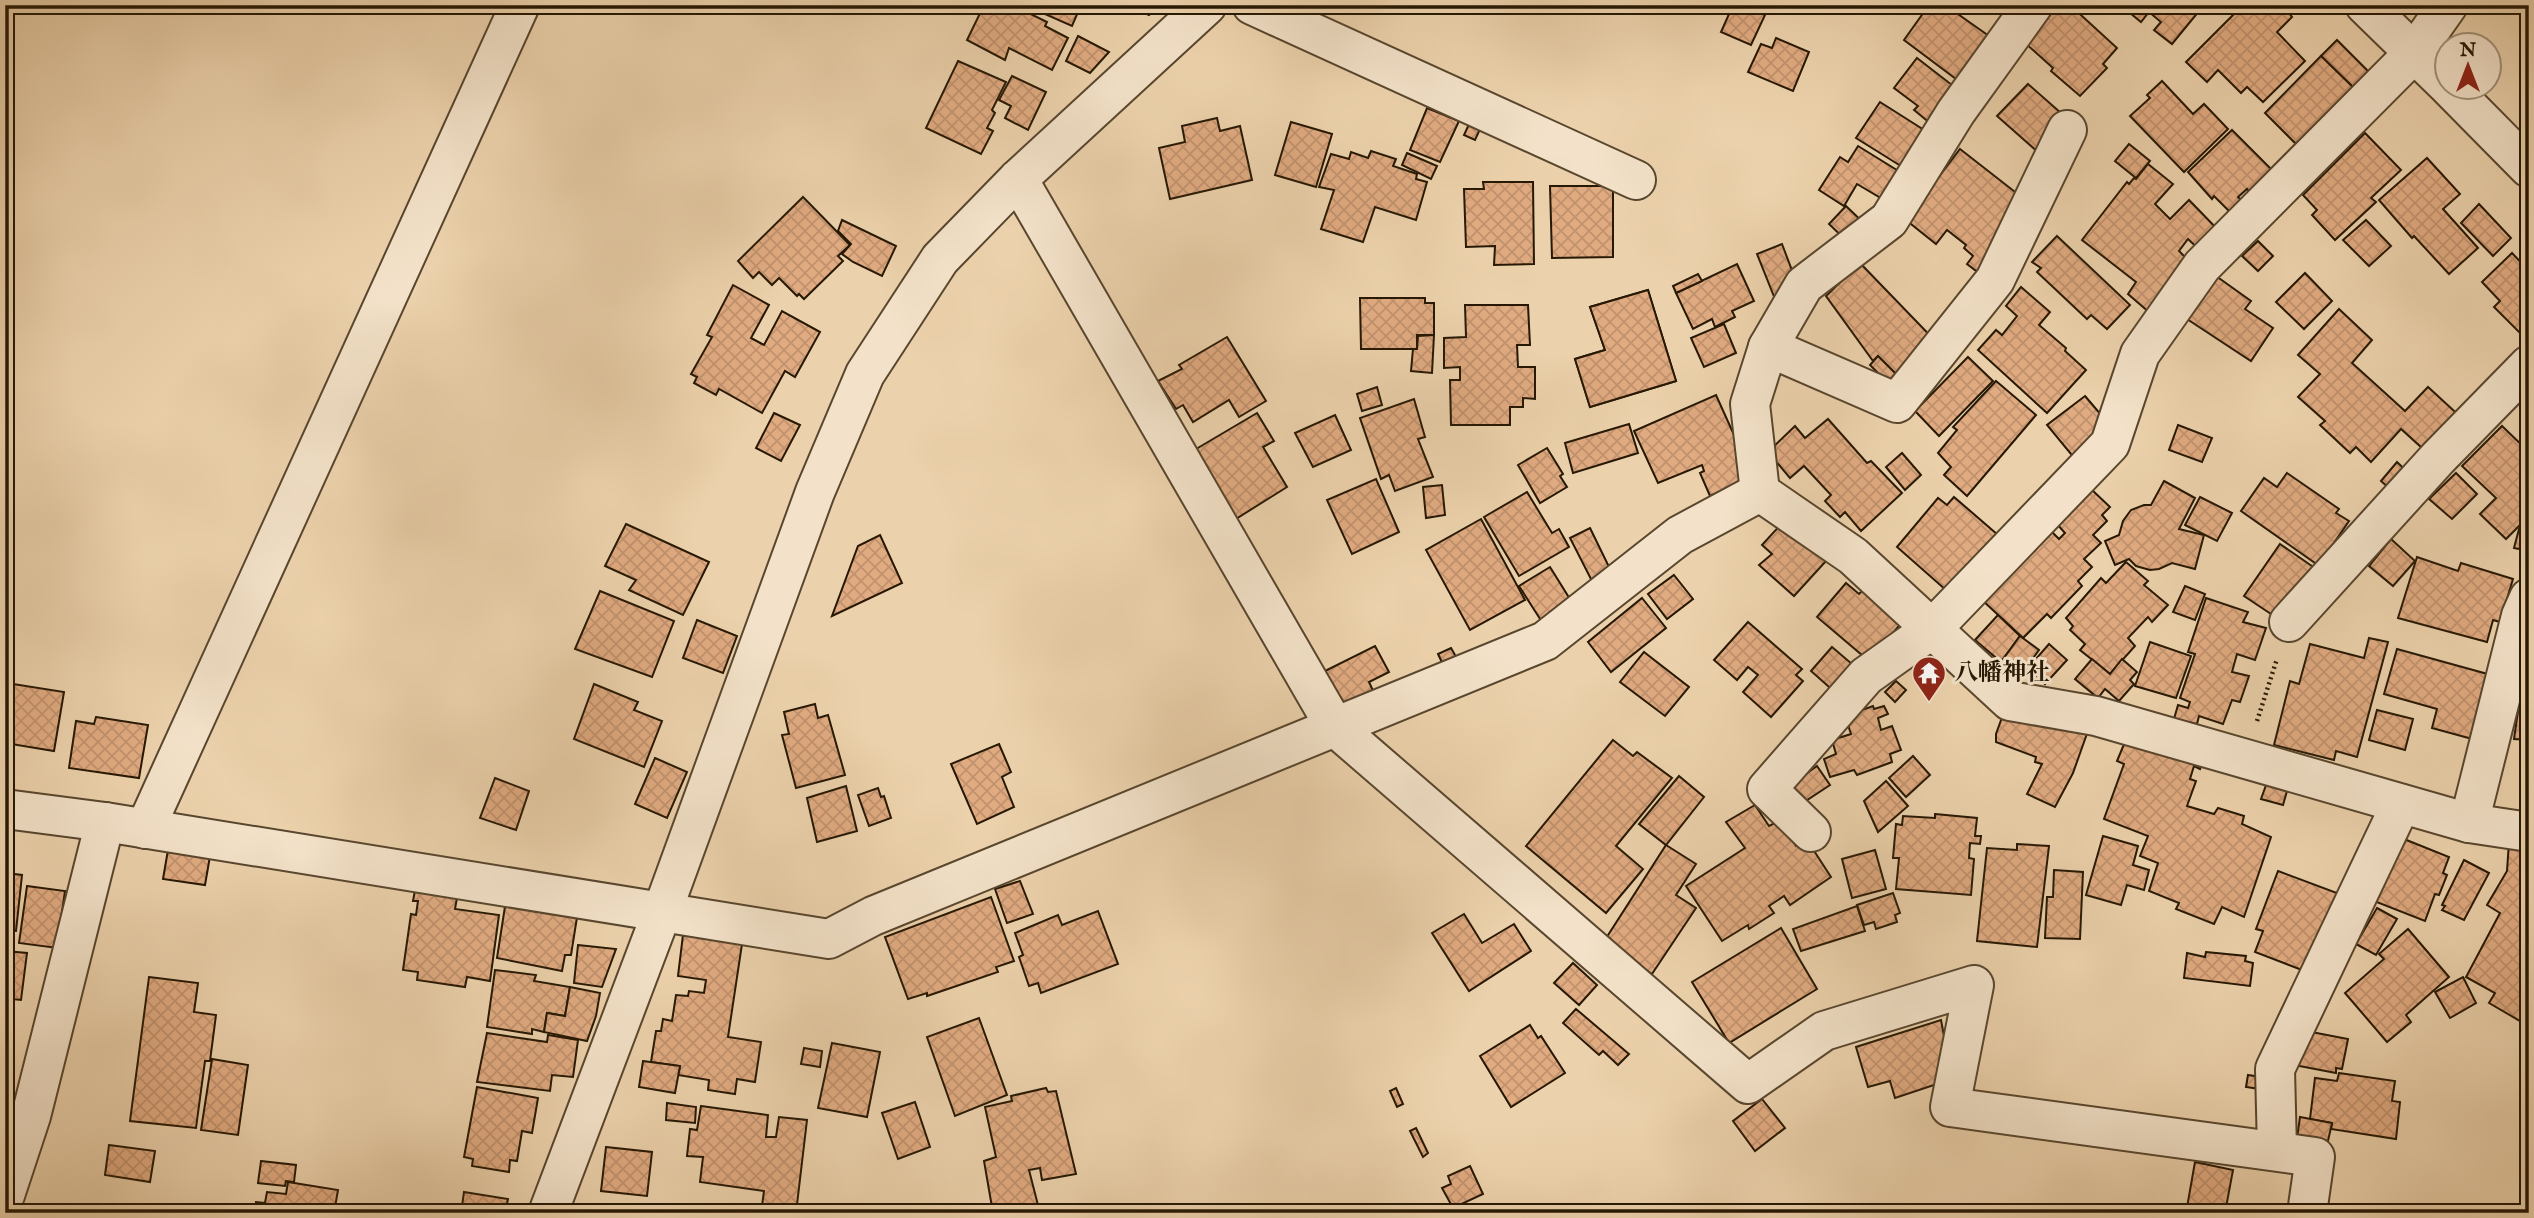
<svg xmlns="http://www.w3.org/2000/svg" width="2534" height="1218" font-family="'IM FELL English','Noto Serif JP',serif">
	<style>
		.building { fill: url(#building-cross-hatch); stroke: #261804; stroke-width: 2 }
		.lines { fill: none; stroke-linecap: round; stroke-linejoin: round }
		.minor-casing { stroke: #58462e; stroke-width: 42 }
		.path { stroke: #261804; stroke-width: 4.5; stroke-dasharray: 2 3.5; stroke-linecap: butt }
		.minor { stroke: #f3e2c9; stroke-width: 38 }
		.labels { text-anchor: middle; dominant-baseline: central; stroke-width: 6; stroke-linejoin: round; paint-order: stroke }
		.poi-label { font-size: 24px; font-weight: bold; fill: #261804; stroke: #f3e2c9; text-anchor: start }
	</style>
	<defs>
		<pattern id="building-cross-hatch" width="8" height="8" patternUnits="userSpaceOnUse" patternTransform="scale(1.75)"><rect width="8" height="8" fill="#e1ab81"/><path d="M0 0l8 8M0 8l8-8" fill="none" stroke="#c1926e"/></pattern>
	</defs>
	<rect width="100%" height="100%" fill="#ecd2ac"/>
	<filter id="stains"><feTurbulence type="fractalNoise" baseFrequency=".00286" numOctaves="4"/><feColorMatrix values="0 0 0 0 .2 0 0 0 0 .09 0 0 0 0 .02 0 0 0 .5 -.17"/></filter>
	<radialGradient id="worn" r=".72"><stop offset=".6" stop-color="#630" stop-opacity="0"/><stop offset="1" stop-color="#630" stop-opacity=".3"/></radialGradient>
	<g class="building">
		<path d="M984 5H1012L1047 22 1045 26 1068 38 1052 70 1009 48 1005 60 967 40Z"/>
		<path d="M1030 5H1081L1072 26 1029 7Z"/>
		<path d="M1128 5H1160L1149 15Z"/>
		<path d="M1733 5H1743L1765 15 1751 45 1721 32Z"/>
		<path d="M1929 5H1945L2006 48 1960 82 1904 40Z"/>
		<path d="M2041 5H2070L2117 48 2103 64 2107 68 2080 96 2051 71 2053 68 2015 34Z"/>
		<path d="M2126 5H2204L2172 44 2154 30 2161 22 2149 12 2141 22 2124 8Z"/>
		<path d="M2237 5H2285L2284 7 2292 17 2277 32 2305 61 2263 102 2247 87 2241 93 2218 70 2207 82 2186 62 2239 9Z"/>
		<path d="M1078 36 1109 52 1090 73 1066 61Z"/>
		<path d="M1776 38 1809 52 1793 91 1748 72 1761 44 1772 48Z"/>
		<path d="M2337 40 2377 80 2362 96 2321 56Z"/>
		<path d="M2321 56 2362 96 2304 152 2265 113Z"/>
		<path d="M1917 58 1961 92 1931 124 1914 110 1918 106 1894 88Z"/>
		<path d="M958 61 1006 82 992 110 995 113 987 128 993 131 981 154 926 128Z"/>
		<path d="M1012 76 1046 92 1028 130 1005 118 1011 106 999 100Z"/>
		<path d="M2162 81 2193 114 2204 104 2228 129 2184 172 2130 116 2150 98 2147 95Z"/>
		<path d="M2028 84 2069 120 2039 153 1997 116Z"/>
		<path d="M1880 102 1943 142 1920 178 1856 138Z"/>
		<path d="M1427 108 1459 121 1440 162 1410 150Z"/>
		<path d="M1217 118 1220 131 1240 126 1252 180 1170 199 1159 148 1185 142 1182 126Z"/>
		<path d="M1291 122 1332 134 1316 187 1275 175Z"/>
		<path d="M1470 122 1481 127 1475 140 1464 135Z"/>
		<path d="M2232 130 2280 178 2257 200 2247 189 2238 197 2248 207 2236 218 2214 196 2212 199 2188 172Z"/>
		<path d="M2365 133 2401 170 2371 198 2376 202 2335 240 2312 215 2317 210 2303 195Z"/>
		<path d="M2129 144 2150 161 2136 178 2115 161Z"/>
		<path d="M1858 146 1900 172 1896 207 1857 184 1844 206 1819 190 1840 157 1848 162Z"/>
		<path d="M1960 149 2019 195 1992 283 1967 264 1973 256 1964 248 1966 245 1947 230 1936 244 1906 220Z"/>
		<path d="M1371 151 1396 159 1393 166 1417 174 1416 179 1427 182 1416 220 1375 207 1363 242 1321 229 1334 190 1319 187 1331 154 1349 159 1351 152 1368 158Z"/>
		<path d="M1407 153 1437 166 1431 179 1402 165Z"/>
		<path d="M2427 158 2460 194 2443 209 2478 248 2449 274 2414 236 2412 238 2379 200Z"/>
		<path d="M2148 164 2173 184 2155 204 2170 219 2189 200 2223 235 2204 254 2188 239 2179 251 2187 259 2150 313 2128 294 2136 282 2082 240 2127 182 2129 184 2134 178 2136 179Z"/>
		<path d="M1483 182H1533L1534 264 1494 265 1495 246 1466 247 1464 189H1484Z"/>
		<path d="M1550 186H1613V257L1552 258Z"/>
		<path d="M803 197 850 245 838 256 843 261 804 299 799 294 797 296 779 278 772 285 759 272 753 278 738 261Z"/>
		<path d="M2479 204 2511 238 2493 256 2461 223Z"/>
		<path d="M1846 206 1869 228 1852 246 1829 224Z"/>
		<path d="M842 220 896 246 882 276 853 262 842 254 851 244 838 231Z"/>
		<path d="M2366 220 2391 246 2369 266 2343 240Z"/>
		<path d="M2057 236 2130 305 2107 329 2091 315 2087 319 2037 272 2041 268 2032 262Z"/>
		<path d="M2258 241 2273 256 2258 271 2242 256Z"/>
		<path d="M1782 244 1799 289 1775 299 1757 254Z"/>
		<path d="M2512 253 2529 271V329L2522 335 2494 307 2500 301 2482 282Z"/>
		<path d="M1860 263 1945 351 1910 388 1878 356 1873 361 1826 296Z"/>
		<path d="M1737 264 1754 301 1732 311 1735 317 1715 327 1712 319 1693 329 1676 293Z"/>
		<path d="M2305 273 2332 301 2304 329 2276 302Z"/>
		<path d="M1698 274 1702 281 1676 293 1673 286Z"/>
		<path d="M2216 276 2251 301 2245 309 2273 328 2251 361 2187 319Z"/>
		<path d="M733 285 769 305 751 338 764 345 782 311 820 332 795 377 785 371 762 413 719 389 716 395 694 383 697 377 691 374 712 337 707 335Z"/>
		<path d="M2021 287 2050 312 2039 325 2066 348 2065 351 2086 370 2047 413 1978 350 1996 330 2002 335 2017 316 2006 306Z"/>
		<path d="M1648 290 1676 381 1590 407 1575 359 1605 350 1590 307Z"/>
		<path d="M1648 290 1676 381 1590 407 1575 359 1605 350 1590 307Z"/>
		<path d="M1360 298H1425V303H1434V335H1417V349H1361Z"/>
		<path d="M1465 305H1528L1530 345H1517L1518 367H1535V399L1523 398V407H1510V425H1451L1450 380H1460V367L1444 368V338L1466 337Z"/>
		<path d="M2339 309 2372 340 2352 363 2405 411 2428 387 2465 421 2432 457 2401 429 2371 462 2356 447 2350 453 2320 425 2325 421 2298 397 2320 374 2298 355Z"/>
		<path d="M1724 324 1736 353 1704 367 1691 338Z"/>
		<path d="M1434 335 1432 373 1411 371 1413 349H1417L1418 336Z"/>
		<path d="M1227 337 1266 401 1239 417 1229 400 1193 422 1183 405 1176 409 1158 381 1182 369 1179 365Z"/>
		<path d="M1878 356 1910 388 1902 397 1870 365Z"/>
		<path d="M1968 357 1993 381 1939 436 1915 411Z"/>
		<path d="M1996 381 2036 415 1967 496 1944 475 1951 467 1938 453 1957 430 1953 427Z"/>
		<path d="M1377 387 1382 405 1362 411 1357 394Z"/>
		<path d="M1716 395 1753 477 1710 496 1700 473 1704 471 1702 465 1658 483 1634 431Z"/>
		<path d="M2085 396 2113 429 2080 465 2047 425Z"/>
		<path d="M1414 399 1425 437 1418 439 1433 477 1395 491 1389 475 1381 479 1360 418Z"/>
		<path d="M774 413 800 425 781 461 756 448Z"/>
		<path d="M1257 413 1274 441 1263 447 1287 487 1231 522 1191 452Z"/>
		<path d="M1335 415 1351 450 1313 467 1295 433Z"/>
		<path d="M1828 419 1867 463 1871 461 1902 493 1861 531 1845 512 1840 517 1825 501 1831 495 1804 466 1790 478 1768 452 1795 426 1805 438Z"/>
		<path d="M1629 424 1638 453 1573 473 1565 443Z"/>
		<path d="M2178 425 2212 438 2202 462 2169 450Z"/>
		<path d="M2502 426 2529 452V516L2506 539 2480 514 2496 498 2462 466Z"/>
		<path d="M1547 448 1563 474 1560 476 1567 487 1540 503 1518 465Z"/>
		<path d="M1902 453 1921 475 1905 490 1886 467Z"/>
		<path d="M2397 462 2417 481 2401 499 2381 481Z"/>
		<path d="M2287 473 2339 509 2336 513 2349 521 2334 543 2341 547 2325 570 2241 511 2264 478 2277 487Z"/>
		<path d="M2456 473 2477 494 2452 519 2429 499Z"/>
		<path d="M1376 479 1399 532 1352 554 1327 500Z"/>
		<path d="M2164 481 2195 498 2179 529 2204 535 2195 569 2172 563 2159 569 2150 570 2136 566 2129 559 2115 565 2105 541 2119 535 2123 521 2131 510 2144 505H2151Z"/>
		<path d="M1442 485 1445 515 1426 518 1423 487Z"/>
		<path d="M2091 489 2110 507 2102 515 2107 521 2093 535 2101 543 2084 559 2092 567 2078 581 2082 586 2051 618 2047 614 2023 638 1981 599 2051 531 2059 539 2065 533 2056 523Z"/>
		<path d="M1527 492 1552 533 1559 529 1569 547 1519 576 1484 517Z"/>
		<path d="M1954 497 2005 541 1947 591 1897 547 1938 498 1947 505Z"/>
		<path d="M2200 497 2232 513 2217 541 2185 525Z"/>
		<path d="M1481 519 1525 600 1470 630 1426 550Z"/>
		<path d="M1784 521 1826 561 1794 596 1759 565 1772 554 1762 545Z"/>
		<path d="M626 524 709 562 683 615 629 590 636 580 605 566Z"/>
		<path d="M1590 528 1613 575 1594 585 1570 538Z"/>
		<path d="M2519 529 2529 530V551L2514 548Z"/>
		<path d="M880 535 902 583 832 616 858 546Z"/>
		<path d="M2391 539 2415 561 2393 586 2369 566Z"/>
		<path d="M2280 544 2319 571 2283 622 2244 596Z"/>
		<path d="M2417 557 2458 571 2461 563 2513 579 2500 622 2493 620 2487 642 2398 618Z"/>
		<path d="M2126 562 2148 581 2144 585 2168 605 2152 622 2148 617 2128 638 2135 646 2110 674 2080 650 2085 644 2070 630 2073 626 2066 618 2101 578 2106 583Z"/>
		<path d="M1550 567 1573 604 1542 622 1519 586Z"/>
		<path d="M1674 575 1693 599 1667 619 1648 594Z"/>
		<path d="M1846 583 1859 594 1865 588 1904 620 1869 661 1817 617Z"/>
		<path d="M2185 586 2205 594 2195 620 2173 612Z"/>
		<path d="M600 591 674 621 652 677 575 649Z"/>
		<path d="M1642 598 1666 628 1611 672 1588 642Z"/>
		<path d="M2206 598 2248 612 2243 622 2266 628 2255 660 2237 654 2232 672 2249 676 2240 702 2232 700 2223 724 2199 716 2197 724 2174 719 2178 705 2188 708 2190 702 2180 698 2195 654 2188 652Z"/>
		<path d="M1998 615 2020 636 2001 662 1975 640Z"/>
		<path d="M697 620 737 636 723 673 683 658Z"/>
		<path d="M1748 622 1802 669 1796 675 1803 681 1771 717 1743 692 1758 675 1748 667 1737 680 1714 660Z"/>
		<path d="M2020 636 2039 650 2020 676 2001 662Z"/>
		<path d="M2369 638 2388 642 2357 757 2336 751 2334 760 2274 745 2290 681 2299 684 2310 644 2364 658Z"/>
		<path d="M2150 642 2191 656 2176 698 2135 686Z"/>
		<path d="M2049 644 2067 660 2045 684 2028 668Z"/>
		<path d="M1375 646 1389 672 1369 682 1375 695 1341 707 1323 672Z"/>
		<path d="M1832 647 1859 670 1837 694 1811 671Z"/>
		<path d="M1451 648 1459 662 1445 669 1438 654Z"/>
		<path d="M2397 649 2502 678 2476 740 2432 728 2437 709 2384 694Z"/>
		<path d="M1644 652 1689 687 1665 716 1620 682Z"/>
		<path d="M2092 659 2110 674 2122 659 2137 672 2130 680 2134 684 2119 701 2105 689 2098 698 2075 679Z"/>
		<path d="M2525 661H2529V740L2514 739Z"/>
		<path d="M1896 681 1906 690 1895 702 1885 692Z"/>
		<path d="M13 684 64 692 54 751 5 743V709L9 710Z"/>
		<path d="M594 684 638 702 634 710 662 721 644 767 574 739Z"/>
		<path d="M2008 701 2089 728 2073 773 2055 807 2027 794 2042 764 2035 762 2036 757 1996 742V734Z"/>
		<path d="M815 704 818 718 828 715 845 775 796 788 782 735 789 734 784 712Z"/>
		<path d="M1873 706 1874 709 1884 706 1888 714 1878 718 1881 730 1892 726 1901 750 1890 754 1892 762 1857 775 1854 770 1830 777 1824 759 1836 754 1832 740 1851 734 1845 716Z"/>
		<path d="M2377 710 2413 719 2405 750 2369 740Z"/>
		<path d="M96 717 148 725 139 778 69 768 76 721 94 724Z"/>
		<path d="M2127 737 2205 756 2200 769 2194 766 2190 779 2196 781 2187 806 2214 814 2218 808 2244 816 2242 824 2271 837 2244 917 2222 907 2214 924 2176 909 2179 903 2149 891 2158 863 2140 856 2148 836 2104 819 2124 764 2117 761Z"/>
		<path d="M1613 740 1633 756 1637 752 1672 778 1616 846 1643 869 1606 913 1526 846Z"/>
		<path d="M999 744 1011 772 1002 777 1014 807 977 824 951 764Z"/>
		<path d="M1913 756 1930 775 1906 797 1889 778Z"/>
		<path d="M655 758 687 772 667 818 635 804Z"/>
		<path d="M1817 766 1830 785 1801 804 1789 786Z"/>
		<path d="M1679 776 1704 797 1666 845 1639 824Z"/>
		<path d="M2269 777 2289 784 2283 805 2261 799Z"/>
		<path d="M495 778 529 791 516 830 480 818Z"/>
		<path d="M1886 781 1908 806 1878 832 1864 801Z"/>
		<path d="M846 786 857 831 817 842 807 798Z"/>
		<path d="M878 788 881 797 884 796 891 818 869 826 858 795Z"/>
		<path d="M1755 805 1769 826 1779 821 1796 846 1807 840 1831 877 1790 905 1784 896 1769 906 1774 913 1749 929 1748 925 1722 941 1686 886 1745 848 1726 822Z"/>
		<path d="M1935 814 1977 818 1975 836H1981L1980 844 1970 843 1969 858 1974 859 1971 895 1896 889 1899 858H1893L1896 824 1902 825 1903 816 1935 818Z"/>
		<path d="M2103 836 2138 846 2133 865 2149 870 2144 890 2127 885 2121 905 2086 895Z"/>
		<path d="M2399 837 2449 857 2443 873 2447 875 2439 895 2435 894 2425 921 2374 901Z"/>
		<path d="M2509 842 2529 845V889L2523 901 2529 904V1004L2520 1021 2489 1003 2495 993 2466 977 2500 913 2487 905 2507 871Z"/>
		<path d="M2017 844 2049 846 2037 947 1977 941 1987 848 2017 850Z"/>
		<path d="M1666 845 1696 864 1676 895 1696 908 1652 974 1603 943Z"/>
		<path d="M168 850 210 856 205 885 163 879Z"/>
		<path d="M1875 850 1886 889 1852 898 1842 859Z"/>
		<path d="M2464 860 2489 873 2464 920 2442 910 2445 906 2442 905Z"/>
		<path d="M2054 870 2083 872 2080 939 2045 938 2047 897H2053Z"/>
		<path d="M2278 871 2353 899 2320 977 2255 952 2263 931 2256 929Z"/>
		<path d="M5 873 22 875 16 931 5 930Z"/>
		<path d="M1020 881 1033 914 1007 923 995 889Z"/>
		<path d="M416 885 458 892 455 909 499 915 490 981 467 977 465 987 417 980 418 972 403 970 411 914 416 915 418 901H413Z"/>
		<path d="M27 886 65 891 57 948 19 943Z"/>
		<path d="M1893 893 1900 913 1895 915 1897 922 1876 929 1874 922 1864 925 1857 905Z"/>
		<path d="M991 897 1014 961 996 967 998 972 927 996V993L908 999 885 937Z"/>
		<path d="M506 900 578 911 571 955H565L562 971 497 958Z"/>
		<path d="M1857 906 1865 931 1801 951 1793 929Z"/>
		<path d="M2377 908 2397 919 2376 955 2356 944Z"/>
		<path d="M1098 911 1118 964 1041 993 1038 983 1029 986 1019 957 1023 955 1015 933 1058 915 1062 925Z"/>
		<path d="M1464 914 1482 943 1514 924 1531 951 1469 991 1432 933Z"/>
		<path d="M1781 928 1817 989 1729 1043 1692 982Z"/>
		<path d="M2408 929 2449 977 2406 1015 2411 1022 2387 1042 2345 993 2384 959 2379 954Z"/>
		<path d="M683 935 742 944 728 1037 761 1042 755 1082 737 1079 735 1094 708 1090 709 1080 678 1075 680 1066 651 1062 656 1031H661L663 1019 672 1021 676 995 688 996 689 991 704 993 706 980 678 976Z"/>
		<path d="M578 945 616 949 602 987 574 983Z"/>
		<path d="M5 951 27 953 21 1000 12 999 9 1020H5Z"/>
		<path d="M2206 952 2246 956 2245 961 2253 963 2250 986 2184 978 2187 953 2205 957Z"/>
		<path d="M1573 963 1597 985 1579 1005 1554 983Z"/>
		<path d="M495 970 536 975 534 981 570 987 565 1016 547 1013 544 1032 532 1029V1034L487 1027Z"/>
		<path d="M149 977 198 983 194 1012 216 1015 210 1061H205L196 1128 130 1121Z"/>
		<path d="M2463 977 2476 1003 2450 1018 2435 992Z"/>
		<path d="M570 987 600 993 596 1016 587 1041 544 1032 547 1013 565 1016Z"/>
		<path d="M1576 1009 1629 1054 1618 1065 1603 1051 1599 1055 1563 1023Z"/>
		<path d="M979 1018 1007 1095 955 1116 927 1037Z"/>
		<path d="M1941 1020 1949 1062V1080L1895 1098 1890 1081 1868 1087 1856 1047Z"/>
		<path d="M1530 1025 1538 1038 1541 1036 1565 1073 1511 1107 1480 1056Z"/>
		<path d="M2301 1030 2348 1039 2342 1069 2336 1068V1073L2294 1065Z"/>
		<path d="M487 1033 547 1042 548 1035 578 1040 573 1077 552 1075 550 1091 477 1082Z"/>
		<path d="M832 1043 880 1052 867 1117 818 1108Z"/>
		<path d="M804 1048 822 1051 820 1067 801 1064Z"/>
		<path d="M212 1059 248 1065 238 1135 201 1130Z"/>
		<path d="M643 1061 680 1066 675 1093 639 1087Z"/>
		<path d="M2339 1073 2395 1081 2392 1101 2400 1102 2396 1139 2331 1129 2332 1123 2310 1119 2315 1078 2337 1081Z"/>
		<path d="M2248 1075 2262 1077 2260 1089 2246 1087Z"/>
		<path d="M477 1087 538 1098 532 1133 522 1131 517 1161 510 1160 509 1172 472 1166 473 1159 464 1157Z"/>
		<path d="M1046 1088 1048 1092 1056 1091 1076 1174 1042 1180 1040 1168 1029 1170 1040 1213H993L984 1161 996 1157 985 1107 1012 1101 1011 1096Z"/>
		<path d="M1396 1088 1403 1104 1397 1107 1390 1091Z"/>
		<path d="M1762 1099 1785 1128 1755 1151 1733 1121Z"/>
		<path d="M915 1102 930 1147 898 1159 882 1113Z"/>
		<path d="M667 1103 696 1107 695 1123 666 1120Z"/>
		<path d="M701 1106 768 1115 766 1137H776L779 1117 807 1120 796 1213H761L764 1191 700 1182 703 1157 687 1156 690 1129 697 1130Z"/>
		<path d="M2300 1117 2332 1123 2328 1141 2297 1138Z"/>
		<path d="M1416 1128 1428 1153 1423 1157 1410 1131Z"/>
		<path d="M109 1145 155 1151 150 1182 105 1175Z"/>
		<path d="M606 1147 652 1152 647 1196 601 1191Z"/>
		<path d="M261 1161 296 1165 294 1182 286 1181 285 1186 258 1183Z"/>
		<path d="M2195 1162 2233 1170 2225 1213H2186Z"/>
		<path d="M1470 1166 1483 1194 1453 1208 1442 1188 1451 1184 1448 1176Z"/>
		<path d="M288 1182 338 1190 334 1213H255L256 1202 265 1203 267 1192 286 1194Z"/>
		<path d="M464 1192 508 1199 505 1213H461Z"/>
	</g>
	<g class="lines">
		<g class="minor-casing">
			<g id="minor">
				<path d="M1252 5 1636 180"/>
				<path d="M2365 5 2446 84"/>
				<path d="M2450 88 2529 168"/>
				<path d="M1018 179 1335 727 1748 1084 1824 1031 1974 985 1950 1107 2315 1157 2307 1213"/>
				<path d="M1768 347 1897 403 1995 280 2067 130"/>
				<path d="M1760 492 1750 404 1768 347 1804 285 1889 220 1956 112 2033 5"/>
				<path d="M2289 622 2438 458 2529 365"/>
				<path d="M5 809 105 822 829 939 873 916 1545 641 1680 535 1760 492 1853 556 2010 701 2096 716 2469 823 2529 832"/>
				<path d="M2469 823 2521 616 2529 598"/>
				<path d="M145 829 520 5"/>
				<path d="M1811 832 1767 789 1866 676 1932 629 2110 444 2140 354 2202 266 2415 52 2448 5"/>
				<path d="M2277 1150 2275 1069 2401 804"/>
				<path d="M5 1195 31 1116 105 822"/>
				<path d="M548 1213 662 912 815 492 865 374 940 259 1018 179 1207 5"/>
			</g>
		</g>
		<path class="path" d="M2257 721 2277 659"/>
		<use href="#minor" class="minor"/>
	</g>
	<defs>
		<g id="temple-pin" transform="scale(1.75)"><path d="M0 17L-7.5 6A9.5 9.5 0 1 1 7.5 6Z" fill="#8f2418" stroke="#f3e2c9"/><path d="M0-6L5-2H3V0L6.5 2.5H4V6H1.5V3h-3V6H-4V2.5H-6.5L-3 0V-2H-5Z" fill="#fff"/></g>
	</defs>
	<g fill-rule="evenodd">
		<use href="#temple-pin" x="1929" y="673"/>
	</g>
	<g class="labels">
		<g class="poi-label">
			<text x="1954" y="673">八幡神社</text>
		</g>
	</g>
	<rect width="2534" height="1218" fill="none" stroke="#ecd2ac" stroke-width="28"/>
	<rect x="7" y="7" width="2520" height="1204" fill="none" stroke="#261804" stroke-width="3.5"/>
	<rect x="14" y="14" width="2506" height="1190" fill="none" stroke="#261804" stroke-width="2"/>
	<g transform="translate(2468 66)"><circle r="33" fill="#f3e2c9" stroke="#a1917a" stroke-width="2"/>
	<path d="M0-5L12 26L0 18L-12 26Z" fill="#8f2418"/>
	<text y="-10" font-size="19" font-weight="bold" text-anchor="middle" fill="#261804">N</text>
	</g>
	<rect width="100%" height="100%" filter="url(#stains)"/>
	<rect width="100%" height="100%" fill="url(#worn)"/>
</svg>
